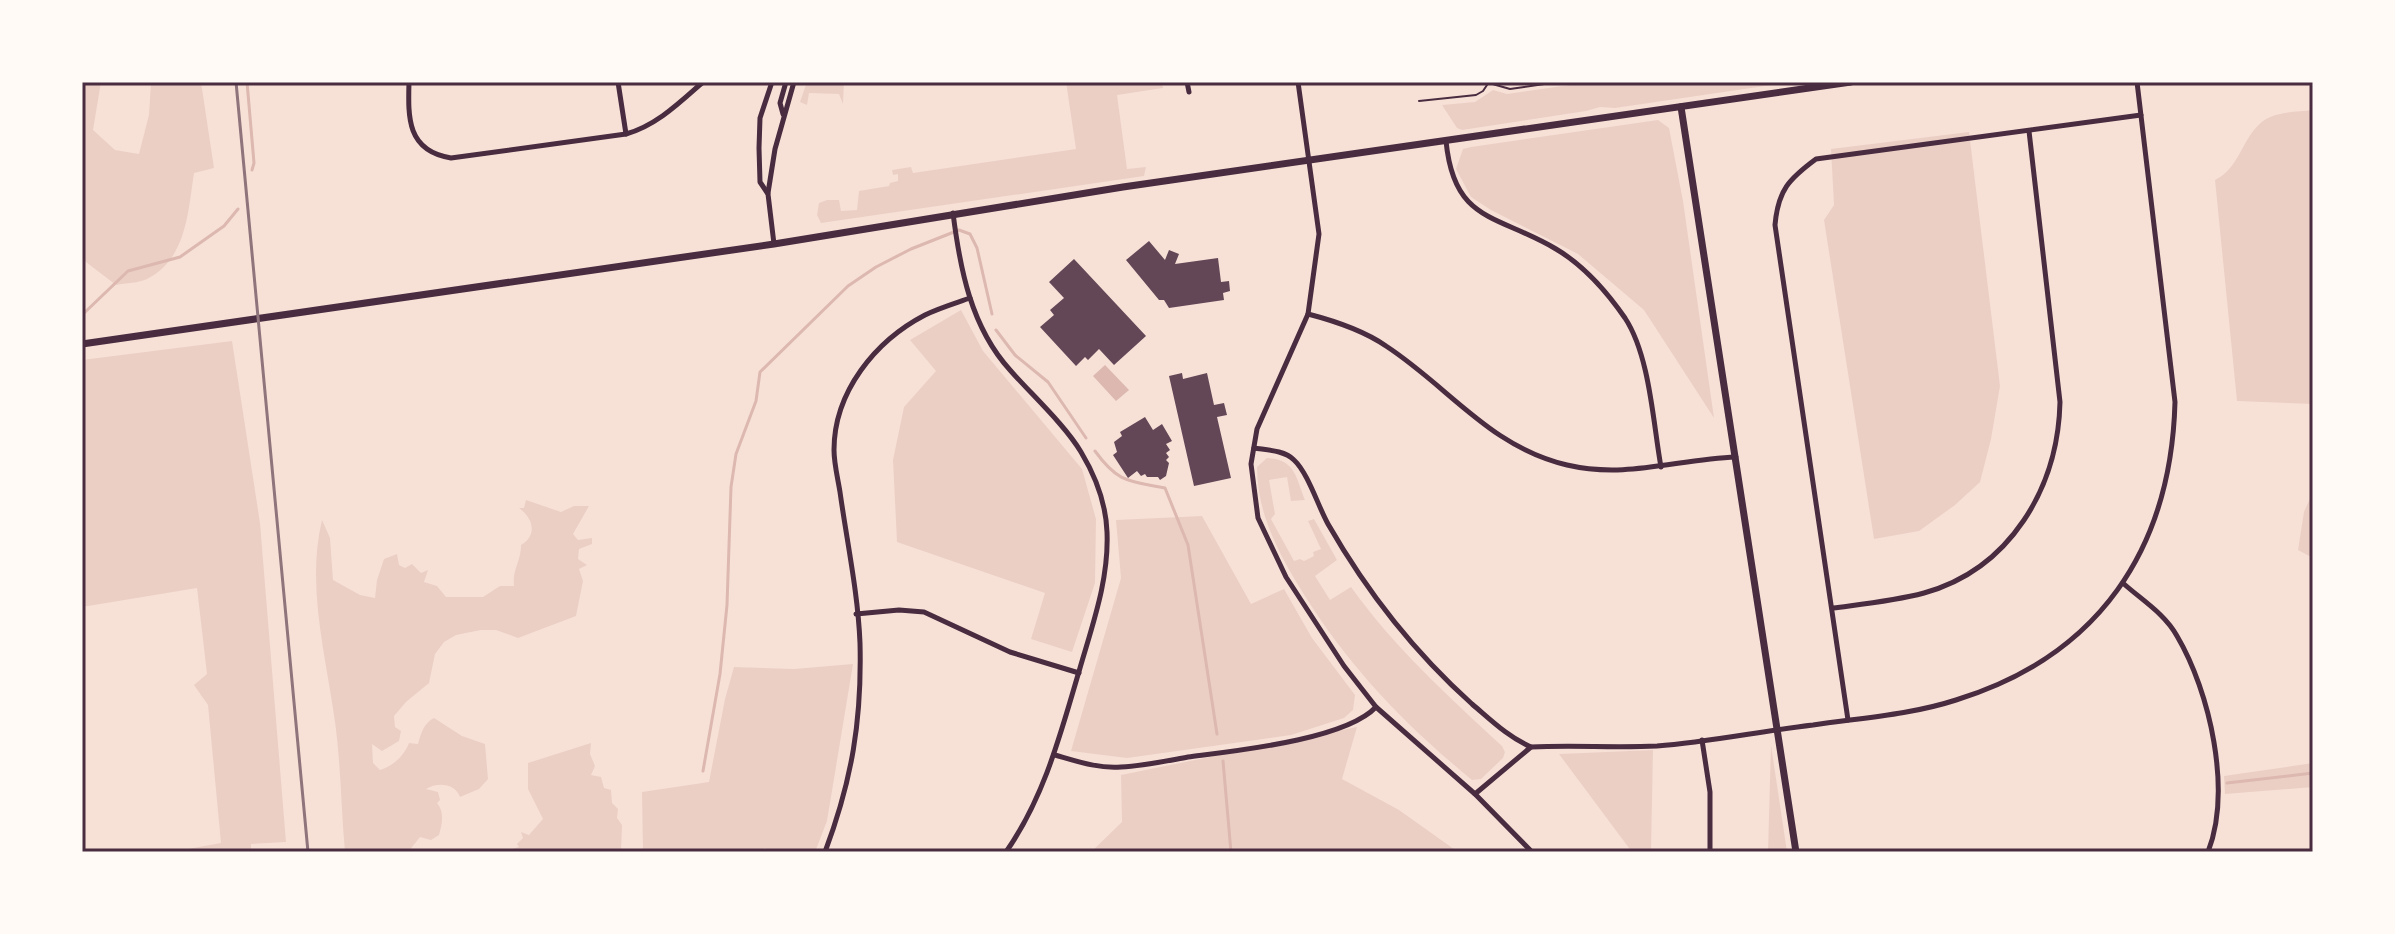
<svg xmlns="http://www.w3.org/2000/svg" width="2395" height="934" font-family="Helvetica,sans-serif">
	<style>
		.green { fill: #ebcfc5 }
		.water { fill: #dcb8b0 }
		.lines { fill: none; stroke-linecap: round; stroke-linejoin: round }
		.stream { stroke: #dcb8b0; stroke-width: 3 }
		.building { fill: #644757 }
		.path { stroke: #4a2c40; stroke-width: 2 }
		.minor { stroke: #4a2c40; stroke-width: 5 }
		.secondary { stroke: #4a2c40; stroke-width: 7 }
		.rail { stroke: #8f747c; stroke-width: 3 }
		.neatline { fill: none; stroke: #4a2c40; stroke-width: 3 }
	</style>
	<rect width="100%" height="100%" fill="#f7e1d7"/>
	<g class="green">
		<path d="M82 82H101L93 130 115 150 139 154 149 115 151 82H201L214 168 194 173C188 211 187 259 147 279 139 283 126 283 116 285L82 259Z"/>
		<path d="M807 82H844L843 104 839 94 809 93 807 105 800 102Z"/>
		<path d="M1066 82H1162L1163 88 1117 95 1127 169 1146 167 1144 176 821 223 817 215 819 203 827 200H839L841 211 857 210 859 191 889 186 890 183 898 181V174L893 175 892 170 911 167 913 173 1076 149Z"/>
		<path d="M1591 82H1792L1615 108 1600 107 1586 111 1462 130 1457 128 1442 105 1475 102 1493 90 1507 94Z"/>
		<path d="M2313 110V404L2237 401 2215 180C2240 168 2242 137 2263 121 2277 111 2297 112 2313 110Z"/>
		<path d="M1658 120 1669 128 1683 201 1714 418 1644 310 1578 254 1491 210 1471 197 1456 169 1463 149 1471 147Z"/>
		<path d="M1969 132 2000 386 1991 439 1980 482 1955 505 1919 531 1874 539 1824 220 1834 205 1831 149Z"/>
		<path d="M961 310 983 351 1082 469 1096 519 1095 583 1072 652 1031 639 1045 593 897 542 893 460 904 407 936 371 910 340Z"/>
		<path d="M232 341 260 523 286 842 251 844V852H171L221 843 208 705 194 685 207 674 197 588 82 607V360Z"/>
		<path d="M1267 458C1295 459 1296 477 1305 500L1291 501 1287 477 1269 480 1275 514 1271 519 1294 561 1300 559 1304 561 1314 556 1313 552 1321 549 1308 521 1314 519 1337 560 1315 576 1330 600 1351 587C1394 647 1448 696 1502 746L1505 752 1503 758 1481 779 1472 780C1404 724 1350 668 1303 593 1279 554 1257 514 1257 467Z"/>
		<path d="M2313 492V558L2298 550 2304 512Z"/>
		<path d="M526 500 561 512 574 506H589L573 534 578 540 592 538V544L579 549 578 559 587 565 579 569 583 581 576 616 518 638 496 630H481L456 635 444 642 435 654 429 683 406 702 394 716 395 727 401 731 399 741 382 751 372 744 373 763 380 770C393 766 404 756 409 743L418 744C421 733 424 723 434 718L462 736 485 744 488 779 479 789 460 797C455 783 437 782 426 789L438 792 440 800 437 803C445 813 442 824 439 835L431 840 420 837 408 852H345C341 809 341 765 335 722 326 656 306 586 322 520L330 538 333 580 360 595 375 598 377 580 384 559 397 554 399 565 405 568 412 564 421 573 428 570 424 582 437 586 446 597H483L500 586H514C512 569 521 562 521 545 538 535 533 518 519 508H524Z"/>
		<path d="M1202 516 1251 604 1284 589 1312 638 1355 695 1353 710 1344 718 1291 735 1127 758 1071 751 1121 578 1116 520Z"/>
		<path d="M853 664 827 821 815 852H772L764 848 762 852H643L642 792 709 782 725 699 734 667 794 669Z"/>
		<path d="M1357 727 1342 779 1399 810 1458 852H1091L1122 822 1121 775Z"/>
		<path d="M591 743 590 754 595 766 591 775 601 777 604 788 611 790 612 803 618 809 617 818 622 825 621 852H512V849L519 847 517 844 523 838 521 832 529 835 543 819 528 789V763Z"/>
		<path d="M1771 745 1787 852H1768Z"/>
		<path d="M1653 750 1651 852H1632L1559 754Z"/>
		<path d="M2313 763V787L2225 794 2224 776Z"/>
	</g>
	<path class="water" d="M1105 365 1129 390 1116 401 1093 376Z"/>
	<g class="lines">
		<g class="stream">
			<path d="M247 82 254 163 252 170"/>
			<path d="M82 315 128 271 180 257 224 226 238 209"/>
			<path d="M996 330 1015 355 1048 382 1086 438"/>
			<path d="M1095 451C1118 483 1129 481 1165 488L1188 545 1217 734"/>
			<path d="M1223 761 1231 852"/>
			<path d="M703 771 720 674 727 605 731 487 736 454 756 401 760 372 848 286 876 267 911 249 959 230 970 234 977 248 992 314"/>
			<path d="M2227 783 2313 773"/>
		</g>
	</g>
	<g class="building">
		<path d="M1149 241 1165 260 1169 250 1179 254 1175 264 1218 258 1221 282 1229 281 1230 291 1223 293 1224 300 1169 308 1164 300H1159L1126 260Z"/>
		<path d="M1074 259 1146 336 1114 365 1099 349 1088 360 1085 357 1076 366 1040 327 1054 315 1050 310 1064 298 1049 282Z"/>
		<path d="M1182 373 1183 379 1207 373 1214 405 1224 403 1227 415 1217 417 1231 478 1194 486 1169 376Z"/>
		<path d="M1145 417 1153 430 1162 424 1172 441 1166 444 1170 450 1166 453 1169 457 1166 460 1169 463 1166 476 1160 480 1158 477H1147L1145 474 1141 476 1137 471 1128 478 1113 455 1117 452 1114 442 1122 436 1120 432Z"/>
	</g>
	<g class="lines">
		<g class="path">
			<path d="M1489 83 1510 89 1558 82"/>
			<path d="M1419 101 1476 95 1483 91 1489 82"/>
		</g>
		<g class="minor">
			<path d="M409 82C408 118 407 151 451 158L626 134C657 125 679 103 703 82"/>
			<path d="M618 82 626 134"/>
			<path d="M772 82 760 118 759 148 760 182 768 194 774 244"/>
			<path d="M1187 82 1189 92"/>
			<path d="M1298 82 1319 234 1308 314 1257 429 1251 464 1258 518 1286 577 1344 666 1376 707 1475 794 1532 852"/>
			<path d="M783 114 780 103 786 82"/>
			<path d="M1446 141C1454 223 1497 214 1556 249 1583 265 1607 292 1625 318 1650 356 1653 423 1661 467"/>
			<path d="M768 193 775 149 794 82"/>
			<path d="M953 213C960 269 971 327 1010 370 1031 394 1065 425 1081 452 1096 477 1106 504 1107 532 1109 579 1093 623 1080 668 1061 732 1045 796 1006 852"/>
			<path d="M1308 314C1335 321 1363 330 1386 346 1449 387 1490 447 1567 465 1627 479 1677 459 1736 457"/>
			<path d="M1254 448C1266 450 1284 450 1294 460 1308 473 1318 506 1328 524 1367 592 1414 652 1472 704 1491 720 1508 737 1531 747"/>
			<path d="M2124 584C2142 600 2165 614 2177 636 2210 692 2232 790 2208 852"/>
			<path d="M1833 608C1863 604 1894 601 1924 593 2010 569 2058 488 2060 402L2029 131"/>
			<path d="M856 614 899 610 924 612 1010 652 1079 673"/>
			<path d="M1848 720 1775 225C1778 190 1789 179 1816 159L2141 115"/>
			<path d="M1702 740 1710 792V852"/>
			<path d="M1055 755C1076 761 1099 769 1121 767 1143 766 1166 761 1188 757 1234 751 1345 740 1376 707"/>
			<path d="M1475 794 1531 747C1573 745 1615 748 1657 746 1709 742 1761 731 1813 725 1860 718 1910 715 1956 700 2099 656 2171 549 2175 402L2137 82"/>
			<path d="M825 852C852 780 862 720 860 643 858 593 847 542 840 492 838 479 834 464 834 450 834 392 875 341 925 315 939 308 956 303 970 298"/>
		</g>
		<g class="secondary">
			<path d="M1681 107 1796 852"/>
			<path d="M82 344 774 244 1123 187 1851 82"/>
		</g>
		<path class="rail" d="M236 82 308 852"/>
	</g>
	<rect width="2395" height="934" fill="none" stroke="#fffaf5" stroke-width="168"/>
	<rect x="84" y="84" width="2227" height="766" class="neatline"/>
</svg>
